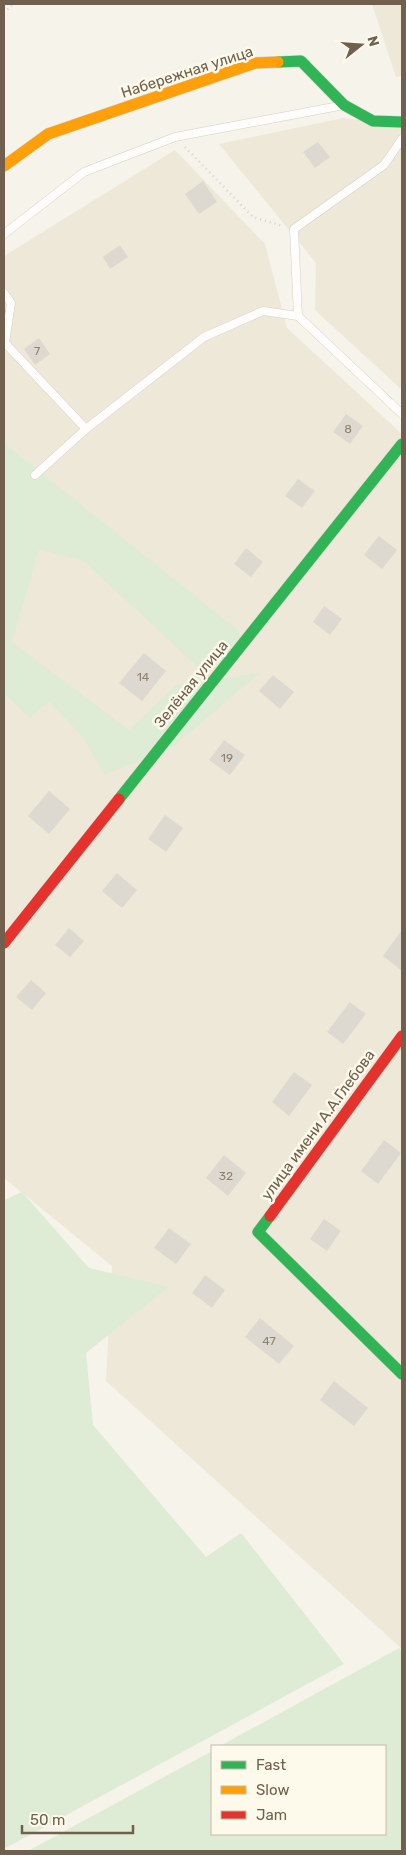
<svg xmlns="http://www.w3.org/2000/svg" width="406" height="1855" font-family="Rubik,sans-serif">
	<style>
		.residential { fill: #eee8d8 }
		.green { fill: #deecd6 }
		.building { fill: #ded9d0 }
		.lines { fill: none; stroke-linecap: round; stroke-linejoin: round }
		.lane-casing { stroke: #d4d0c8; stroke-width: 9 }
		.fast-casing { stroke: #d5d0c8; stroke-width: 12 }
		.slow-casing { stroke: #d5d0c8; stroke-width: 12 }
		.jam-casing { stroke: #d5d0c8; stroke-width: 12 }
		.path { stroke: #d7d1cb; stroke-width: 2.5; stroke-dasharray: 1 4; stroke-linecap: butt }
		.lane { stroke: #fefdfc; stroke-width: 8 }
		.fast { stroke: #30b455; stroke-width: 11 }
		.slow { stroke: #ff9f0a; stroke-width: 11 }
		.jam { stroke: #e5322d; stroke-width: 11 }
		.labels { text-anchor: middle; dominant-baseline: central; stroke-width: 5; stroke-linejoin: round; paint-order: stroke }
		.number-label { font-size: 12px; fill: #8e8170 }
		.street-label { font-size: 15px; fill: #70604d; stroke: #fdf9eb }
	</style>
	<rect width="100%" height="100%" fill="#f5f3ea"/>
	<g class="residential">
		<path d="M372 4H402V76L396 77Z"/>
		<path d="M343 118 402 124V390L315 310 316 263 219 144Z"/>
		<path d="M175 150 265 244 287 328 402 434V1649L106 1381 112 1266 4 1178V256Z"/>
	</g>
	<g class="green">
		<path d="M4 443 238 630 248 651 202 671 82 560 39 550 12 642 129 730 176 685 260 673 173 747 104 775 83 737 49 702 30 718 4 694Z"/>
		<path d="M22 1192 89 1268 169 1287 86 1353 93 1425 206 1557 241 1533 344 1664 4 1849V1200Z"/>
		<path d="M399 1648 402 1652V1851H28L212 1751V1834H385V1746H220Z"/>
	</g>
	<g class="building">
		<path d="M318 142 330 157 315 168 303 152Z"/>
		<path d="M203 181 217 202 199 214 185 194Z"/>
		<path d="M120 245 128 257 110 269 103 257Z"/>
		<path d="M39 338 50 354 35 365 24 349Z"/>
		<path d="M346 414 363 426 350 444 333 432Z"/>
		<path d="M298 479 315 491 302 508 285 496Z"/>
		<path d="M379 536 397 550 382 569 364 555Z"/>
		<path d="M246 548 263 562 251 577 234 564Z"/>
		<path d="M324 606 342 619 330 635 313 622Z"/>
		<path d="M144 653 166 671 142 701 119 683Z"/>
		<path d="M273 675 294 692 280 709 259 691Z"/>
		<path d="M224 740 245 755 230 775 209 760Z"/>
		<path d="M49 791 70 809 49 834 28 816Z"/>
		<path d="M165 815 183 828 166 852 148 839Z"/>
		<path d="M117 873 137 890 122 908 102 891Z"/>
		<path d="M69 928 84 941 70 957 55 945Z"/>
		<path d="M402 930V971L383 956Z"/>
		<path d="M31 980 46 993 32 1010 16 997Z"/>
		<path d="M350 1002 366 1014 343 1044 327 1032Z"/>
		<path d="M294 1072 312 1085 289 1116 272 1102Z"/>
		<path d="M384 1140 401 1153 378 1184 361 1171Z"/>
		<path d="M224 1155 246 1173 228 1196 206 1178Z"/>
		<path d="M324 1219 341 1231 327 1251 310 1239Z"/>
		<path d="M169 1228 191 1244 176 1264 154 1248Z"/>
		<path d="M205 1275 225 1290 212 1308 192 1293Z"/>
		<path d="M260 1318 294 1346 279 1364 245 1337Z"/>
		<path d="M334 1381 368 1408 354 1426 320 1400Z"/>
	</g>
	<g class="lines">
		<g class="lane-casing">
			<g id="lane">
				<path d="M402 139 384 165 294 229 298 316 402 414"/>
				<path d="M4 234 84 172 175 137 339 106"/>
				<path d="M4 293 11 303 5 343 86 429 204 337 263 311 298 316"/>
				<path d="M35 475 86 429"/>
			</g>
		</g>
		<g class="fast-casing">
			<g id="fast">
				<path d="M278 62 301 61 344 105 373 121 402 122"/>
				<path d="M119 799 402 444"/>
				<path d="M270 1216 258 1232 402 1374"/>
			</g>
		</g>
		<g class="slow-casing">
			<path id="slow" d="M4 166 48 134 255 63 278 62"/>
		</g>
		<g class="jam-casing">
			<g id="jam">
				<path d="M4 943 119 799"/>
				<path d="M270 1216 402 1036"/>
			</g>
		</g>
		<g class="path">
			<path d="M4 13 13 4"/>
			<path d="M185 147 253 217 283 226"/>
		</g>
		<use href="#lane" class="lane"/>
		<use href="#fast" class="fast"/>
		<use href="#slow" class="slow"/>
		<use href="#jam" class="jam"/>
	</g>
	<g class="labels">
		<g class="number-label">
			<text x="37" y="351">7</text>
			<text x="348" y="429">8</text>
			<text x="143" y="677">14</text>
			<text x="227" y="758">19</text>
			<text x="226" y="1176">32</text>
			<text x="269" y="1341">47</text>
		</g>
		<g class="street-label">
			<text transform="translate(187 72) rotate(-18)">Набережная улица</text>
			<text transform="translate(191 684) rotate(-51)">Зелёная улица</text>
			<text transform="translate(318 1125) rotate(-54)">улица имени А.А.Глебова</text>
		</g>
	</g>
	<rect width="406" height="1855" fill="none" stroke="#70604d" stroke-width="10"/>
	<rect x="211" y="1745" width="175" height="90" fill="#fdf9eb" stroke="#c5bcac"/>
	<rect x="221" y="1761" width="25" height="8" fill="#30b455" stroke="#c5bcac"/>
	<text x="256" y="1770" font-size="15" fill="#70604d">Fast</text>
	<rect x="221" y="1786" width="25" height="8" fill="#ff9f0a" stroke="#c5bcac"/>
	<text x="256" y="1795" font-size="15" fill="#70604d">Slow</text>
	<rect x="221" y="1811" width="25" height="8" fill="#e5322d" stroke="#c5bcac"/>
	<text x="256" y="1820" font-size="15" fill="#70604d">Jam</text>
	<g transform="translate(361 45) rotate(73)" stroke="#fdf9eb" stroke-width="4" paint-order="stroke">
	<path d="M0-4L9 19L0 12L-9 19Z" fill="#70604d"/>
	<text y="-8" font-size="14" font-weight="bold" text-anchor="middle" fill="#70604d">N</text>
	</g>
	<path d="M22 1825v8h111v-8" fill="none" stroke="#70604d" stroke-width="2.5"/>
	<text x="30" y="1825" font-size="15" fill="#70604d" stroke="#fdf9eb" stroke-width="4" paint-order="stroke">50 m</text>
</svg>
